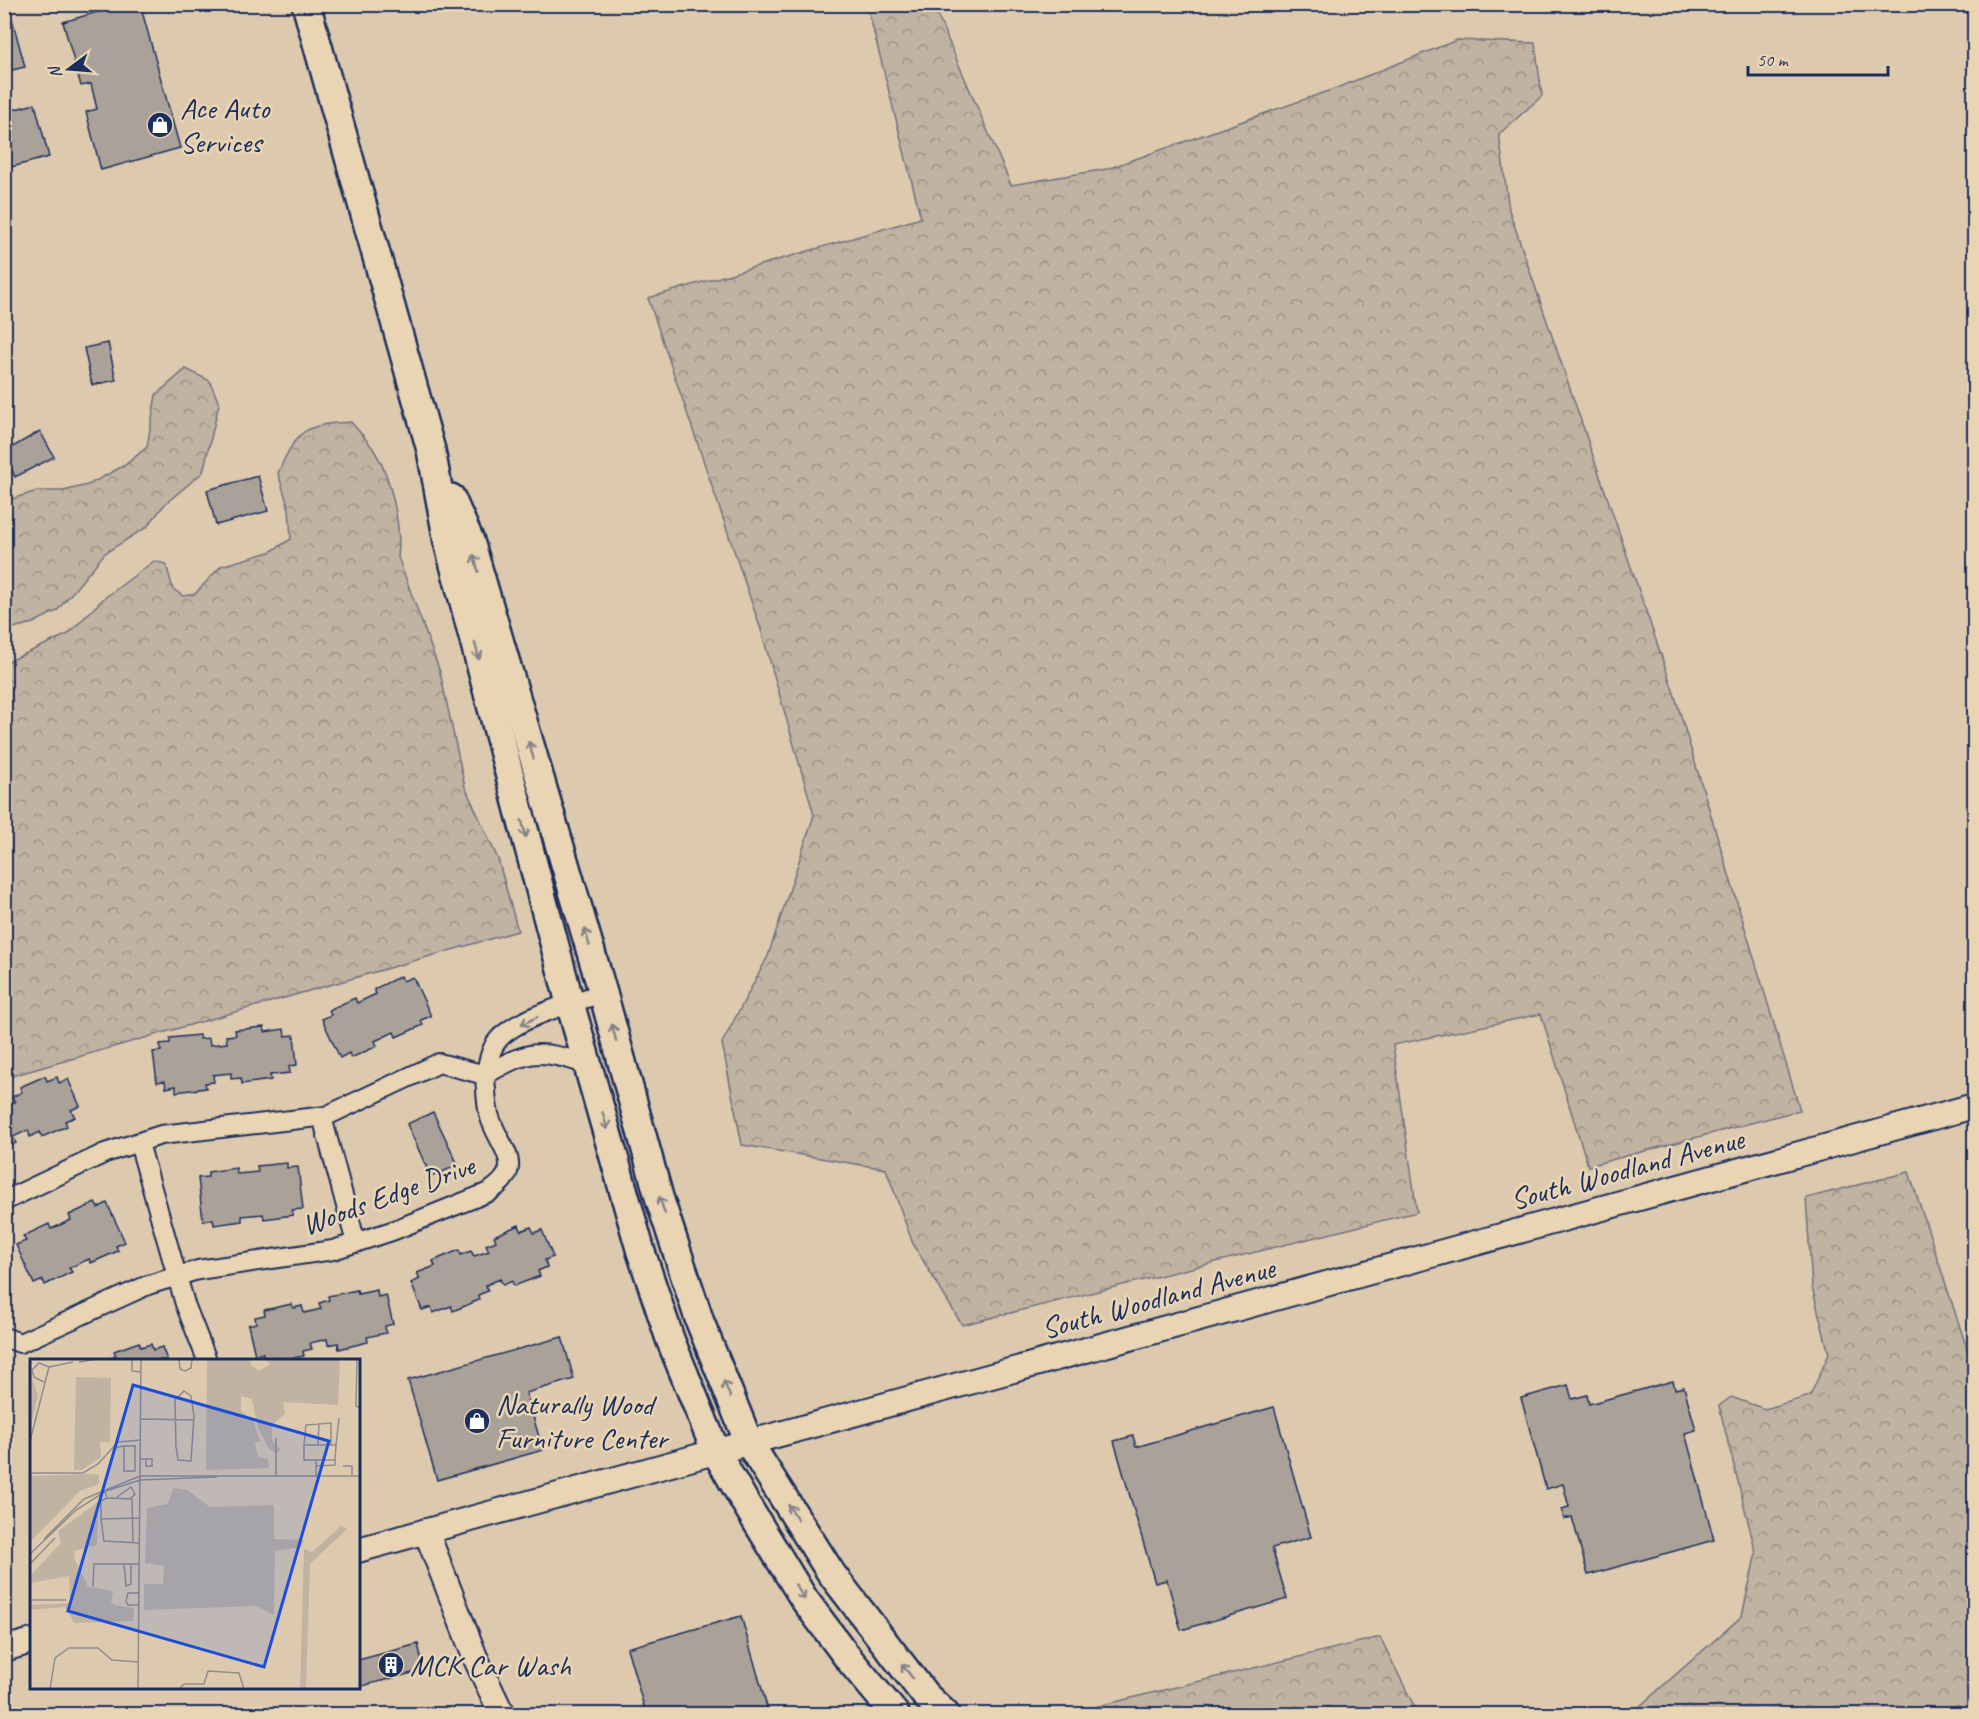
<svg xmlns="http://www.w3.org/2000/svg" width="1979" height="1719" font-family="Caveat,sans-serif">
	<style>
		.forest { fill: url(#forest-crowns); stroke: #6e7180; stroke-width: 1.5 }
		.building { fill: #aaa199; stroke: #1b2f5e; stroke-width: 1.5 }
		.lines { fill: none; stroke-linecap: round; stroke-linejoin: round }
		.street-casing { stroke: #1b2f5e; stroke-width: 22 }
		.secondary-casing { stroke: #1b2f5e; stroke-width: 28 }
		.primary-casing { stroke: #1b2f5e; stroke-width: 32 }
		.street { stroke: #e9d4b3; stroke-width: 18 }
		.secondary { stroke: #e9d4b3; stroke-width: 24 }
		.primary { stroke: #e9d4b3; stroke-width: 27 }
		.oneway { stroke: #828288 }
		.labels { text-anchor: middle; dominant-baseline: central; stroke-width: 5; stroke-linejoin: round; paint-order: stroke }
		.poi-label { font-size: 30px; fill: #1b2f5e; stroke: #e9d4b3; text-anchor: start }
		.street-label { font-size: 30px; fill: #1b2f5e; stroke: #e9d4b3 }
		.inset-road { fill: none; stroke: #8f8c8e; stroke-width: 1.5 }
		.view { fill: #1d4ed8; fill-opacity: 0.15; stroke: #1d4ed8; stroke-width: 3 }
		.inset-edge { fill: none; stroke: #1b2f5e; stroke-width: 3 }
	</style>
	<defs>
		<pattern id="forest-crowns" width="20" height="18" patternUnits="userSpaceOnUse" patternTransform="scale(1.5)"><rect width="20" height="18" fill="#c0b3a2"/><path d="M2 6a3 3 0 1 1 6 0M12 15a3 3 0 1 1 6 0" fill="none" stroke="#9b9287"/></pattern>
	</defs>
	<rect width="100%" height="100%" fill="#ddcaae"/>
	<filter id="ink" filterUnits="userSpaceOnUse"><feTurbulence type="fractalNoise" baseFrequency=".0167" numOctaves="2"/><feDisplacementMap in="SourceGraphic" scale="12" xChannelSelector="R" yChannelSelector="G"/><feConvolveMatrix kernelMatrix="1 2 1 2 8 2 1 2 1" color-interpolation-filters="sRGB"/></filter>
	<g filter="url(#ink)">
		<g class="forest">
			<path d="M867 5H933L1011 185 1107 169 1334 89 1457 40 1535 43 1542 96 1499 134 1509 210 1674 693 1800 1110 1588 1166 1541 1014 1393 1045 1417 1212 962 1325 913 1244 886 1169 742 1145 722 1043 768 956 814 815 761 630 648 298 921 218Z"/>
			<path d="M186 369 210 381 219 404 203 472 165 504 147 527 105 553 57 611 33 623 5 630V501L37 491H63L88 485 125 465 147 447 156 395Z"/>
			<path d="M351 422C359 432 369 441 375 452 391 477 402 528 398 557L440 672 465 787 498 859 518 931 5 1078V663L68 634 103 599 154 561 166 564 173 589 183 596 195 594 221 566 270 552 291 539 289 509 278 473C298 428 304 425 351 422Z"/>
			<path d="M1909 1172 1974 1370V1714H1631L1742 1616 1756 1553 1719 1406 1731 1397 1765 1409 1810 1396 1829 1354 1812 1287 1806 1198Z"/>
			<path d="M1380 1637 1418 1714H1066Z"/>
		</g>
		<g class="building">
			<path d="M4 4H8L25 67 4 72Z"/>
			<path d="M125 4H140L180 148 101 170 86 112 97 109 91 84 81 86 63 22Z"/>
			<path d="M35 104 49 157 4 169V112Z"/>
			<path d="M108 343 116 380 92 385 84 348Z"/>
			<path d="M40 431 54 457 15 477 4 452Z"/>
			<path d="M258 476 268 511 216 525 207 490Z"/>
			<path d="M401 976 403 981 413 977 431 1016 421 1020 423 1025 396 1037 394 1032 375 1041 377 1046 351 1058 349 1053 340 1058 322 1019 331 1015 329 1010 355 998 357 1003 376 994 374 989Z"/>
			<path d="M264 1027 265 1032 284 1029 285 1036 294 1035 297 1065 289 1066 290 1073 270 1075 271 1080 242 1084 241 1078 231 1079V1073L213 1075 214 1082 205 1083 206 1088 176 1092V1086L166 1088 165 1081 157 1082 153 1052 161 1051 160 1044 170 1043V1038L199 1035 200 1039 209 1038 210 1045 227 1043 226 1036 236 1035 235 1030Z"/>
			<path d="M45 1076 47 1081 57 1077 59 1083 68 1079 80 1106 71 1110 75 1117 65 1121 67 1126 42 1137 40 1132 30 1137 28 1130 13 1137 16 1143 6 1148 8 1152 4 1154V1106L15 1102 12 1097 22 1092 20 1087Z"/>
			<path d="M433 1112 458 1165 431 1177 407 1124Z"/>
			<path d="M287 1163V1168L298 1167 303 1209 292 1210 293 1215 264 1219 263 1214 242 1216V1221L214 1225 213 1219 203 1221 198 1178 208 1177V1172L236 1168 237 1174 258 1172 257 1166Z"/>
			<path d="M95 1203 98 1208 107 1203 125 1242 116 1246 118 1251 91 1263 89 1259 69 1268 72 1272 45 1285 43 1280 34 1284 16 1245 26 1241 23 1236 49 1224 51 1229 71 1220 69 1215Z"/>
			<path d="M519 1225 521 1231 531 1227 534 1233 542 1230 553 1257 545 1260 547 1267 538 1271 540 1276 514 1286 512 1281 503 1285 500 1279 486 1285 488 1291 478 1295 479 1300 453 1311 451 1306 433 1313 431 1307 422 1310 411 1283 420 1279 417 1273 435 1266 433 1261 459 1250 461 1255 471 1251 474 1256 489 1251 486 1245 496 1241 494 1236Z"/>
			<path d="M357 1290 358 1294 377 1290 378 1297 386 1295 393 1324 385 1326 386 1333 367 1337 368 1342 339 1349 338 1343 328 1345 327 1339 310 1343 312 1349 303 1351 304 1356 284 1360H274V1357L264 1360 263 1353 255 1355 248 1325 256 1323 255 1317 265 1315 264 1310 292 1304 293 1308 302 1306 304 1313 321 1309 319 1303 329 1300 328 1296Z"/>
			<path d="M562 1337 574 1379 526 1393 543 1450 437 1480 408 1380Z"/>
			<path d="M139 1342 141 1347 151 1344 153 1350 162 1347 167 1360H106L116 1356 114 1351Z"/>
			<path d="M1673 1381 1675 1389 1684 1387 1696 1430 1685 1433 1714 1540 1588 1575 1572 1517 1564 1519 1562 1509 1569 1507 1563 1484 1546 1489 1521 1398 1568 1385 1572 1399 1587 1395 1589 1404Z"/>
			<path d="M1274 1407 1311 1537 1272 1548 1287 1599 1181 1630 1167 1580 1155 1583 1114 1441 1133 1436 1136 1447Z"/>
			<path d="M741 1616 769 1714H646L627 1648Z"/>
			<path d="M418 1644 424 1670 358 1687V1660Z"/>
		</g>
		<g class="lines">
			<g class="street-casing">
				<g id="street">
					<path d="M485 1075C488 1066 489 1053 495 1044 510 1019 575 1002 603 993"/>
					<path d="M485 1075C530 1049 539 1049 589 1065"/>
					<path d="M322 1117 356 1243"/>
					<path d="M139 1143 185 1304 207 1360"/>
					<path d="M4 1201 105 1153 161 1135 326 1116 439 1063 485 1075C486 1088 486 1102 489 1114 497 1147 530 1165 489 1192L392 1231 333 1250 198 1270 148 1285 20 1343 4 1337"/>
				</g>
			</g>
			<g class="secondary-casing">
				<g id="secondary">
					<path d="M426 1531 475 1657 500 1710 504 1714"/>
					<path d="M358 1550 1974 1106"/>
					<path d="M4 1649 32 1641"/>
				</g>
			</g>
			<g class="primary-casing">
				<g id="primary">
					<path d="M306 4 431 450 448 542 570 1003 641 1252 670 1339 716 1452 746 1504 804 1599 848 1658 895 1714"/>
					<path d="M451 498 470 541 603 993 659 1197 700 1322 749 1443 831 1573 925 1695 945 1714"/>
				</g>
			</g>
			<use href="#street" class="street"/>
			<use href="#secondary" class="secondary"/>
			<use href="#primary" class="primary"/>
		</g>
		<defs><path id="oneway-shaft" d="M-6 0H5M1.5-3L5.5 0L1.5 3" fill="none" stroke-width="1.6" stroke-linecap="round" stroke-linejoin="round" transform="scale(1.5)"/></defs>
		<g class="oneway">
			<use href="#oneway-shaft" transform="translate(476 563) rotate(-106)"/>
			<use href="#oneway-shaft" transform="translate(477 651) rotate(75)"/>
			<use href="#oneway-shaft" transform="translate(531 750) rotate(-106)"/>
			<use href="#oneway-shaft" transform="translate(524 829) rotate(75)"/>
			<use href="#oneway-shaft" transform="translate(587 937) rotate(-106)"/>
			<use href="#oneway-shaft" transform="translate(529 1021) rotate(154)"/>
			<use href="#oneway-shaft" transform="translate(614 1033) rotate(-105)"/>
			<use href="#oneway-shaft" transform="translate(605 1121) rotate(74)"/>
			<use href="#oneway-shaft" transform="translate(662 1205) rotate(-108)"/>
			<use href="#oneway-shaft" transform="translate(727 1389) rotate(-112)"/>
			<use href="#oneway-shaft" transform="translate(793 1512) rotate(-122)"/>
			<use href="#oneway-shaft" transform="translate(800 1592) rotate(58)"/>
			<use href="#oneway-shaft" transform="translate(907 1671) rotate(-128)"/>
		</g>
	</g>
	<defs>
		<g id="shop-disc" transform="scale(1.35)"><circle r="9.5" fill="#1b2f5e" stroke="#e9d4b3"/><path d="M-5-2.5h2.3a2.7 3.5 0 0 1 5.4 0H5L5.5 6h-11ZM-1.5-2.5h3a1.5 2.3 0 0 0-3 0Z" fill="#fff"/></g>
		<g id="building-disc" transform="scale(1.35)"><circle r="9.5" fill="#1b2f5e" stroke="#e9d4b3"/><path d="M-4-6H4V6H1V3H-1V6H-4ZM-2.5-4.3h1.7v1.8h-1.7ZM.8-4.3h1.7v1.8H.8ZM-2.5-1h1.7V.8h-1.7ZM.8-1h1.7V.8H.8Z" fill="#fff"/></g>
	</defs>
	<g fill-rule="evenodd">
		<use href="#shop-disc" x="160" y="125"/>
		<use href="#shop-disc" x="477" y="1421"/>
		<use href="#building-disc" x="391" y="1665"/>
	</g>
	<g class="labels">
		<g class="poi-label">
			<text x="180" y="108">Ace Auto<tspan x="180" dy="34">Services</tspan></text>
			<text x="496" y="1404">Naturally Wood<tspan x="496" dy="34">Furniture Center</tspan></text>
			<text x="410" y="1665">MCK Car Wash</text>
		</g>
		<g class="street-label">
			<text transform="translate(1627 1169) rotate(-15)">South Woodland Avenue</text>
			<text transform="translate(388 1195) rotate(-20)">Woods Edge Drive</text>
			<text transform="translate(1158 1298) rotate(-15)">South Woodland Avenue</text>
		</g>
	</g>
	<g transform="translate(30 1359)">
		<rect width="330" height="330" fill="#ddcaae"/>
		<path d="M177 0H221L220 5 229 12 240 5 235 0H310L308 46 253 43 255 55 242 66V81L251 91 246 94 239 90 228 69 222 40 211 37V52L223 61 230 82 225 84 228 98 238 100 239 109 176 111ZM0 14 8 36 0 70ZM46 18 81 19 80 83H70L71 98 52 111H44ZM59 115 69 116V125L50 132 1 182 0 117ZM144 129 157 131 180 148 244 146V180L274 181 271 188 245 192 244 256 226 247 114 251V225H133L134 207 115 204 117 149 137 145ZM68 143 67 186 44 192 45 201 58 228 83 232 81 243 85 246 104 249 103 262 44 264 35 248 0 251V246L40 244 39 217 0 224V217L31 184 28 172ZM311 167 317 170 280 205 276 330H270L274 190 282 193Z" fill="#c0b3a2"/>
		<path class="inset-road" d="M102 0V12L111 13M149 0 150 10 155 12 161 9 162 0M327 0 326 47 330 49M49 3 68 0M14 23 4 18 2 11 9 4 19 8M154 32 161 37 164 57 161 102 148 101 146 87 145 41ZM111 60 164 61M0 82 19 8 43 3M274 86 276 66 301 64V86M288 86 289 64M306 86 309 59M85 90 88 88 94 87H105V112H94V87M110 100H122V107H116V100M286 107 305 106V101M313 107H322V117M0 114H53L68 105 88 83 111 81M246 117V79M286 117V101H274V86H306L305 101H286M75 133 77 139 71 142V160L110 159M87 138 101 128 105 135 100 140M77 139 102 140 103 184M71 160 74 182 109 184M14 180 54 140 110 117H330M0 195 46 151 76 132 110 121 187 118M0 205 25 179M94 205 96 227 101 225V206M63 228 64 205H109M0 241H36M109 246H98L96 242 98 234H109M20 330 25 299 39 289H68L82 301 108 303M108 330 111 0M149 330 154 325H174L178 312 209 314 214 330"/>
		<path class="view" d="M103 26 299 82 234 308 38 252Z"/>
		<rect width="330" height="330" class="inset-edge"/>
	</g>
	<rect width="1979" height="1719" fill="none" stroke="#e9d4b3" stroke-width="24"/>
	<rect x="12" y="12" width="1955" height="1695" fill="none" stroke="#1b2f5e" stroke-width="2" filter="url(#ink)"/>
	<g transform="translate(69 69) rotate(254)" stroke="#e9d4b3" stroke-width="4.5" paint-order="stroke">
	<path d="M0-4.5L10 22L0 15L-10 22Z" fill="#1b2f5e"/>
	<text y="-9" font-size="16" font-weight="bold" text-anchor="middle" fill="#1b2f5e">N</text>
	</g>
	<path d="M1748 66v9h140v-9" fill="none" stroke="#1b2f5e" stroke-width="3"/>
	<text x="1757" y="66" font-size="18" fill="#1b2f5e" stroke="#e9d4b3" stroke-width="4.5" paint-order="stroke">50 m</text>
</svg>
